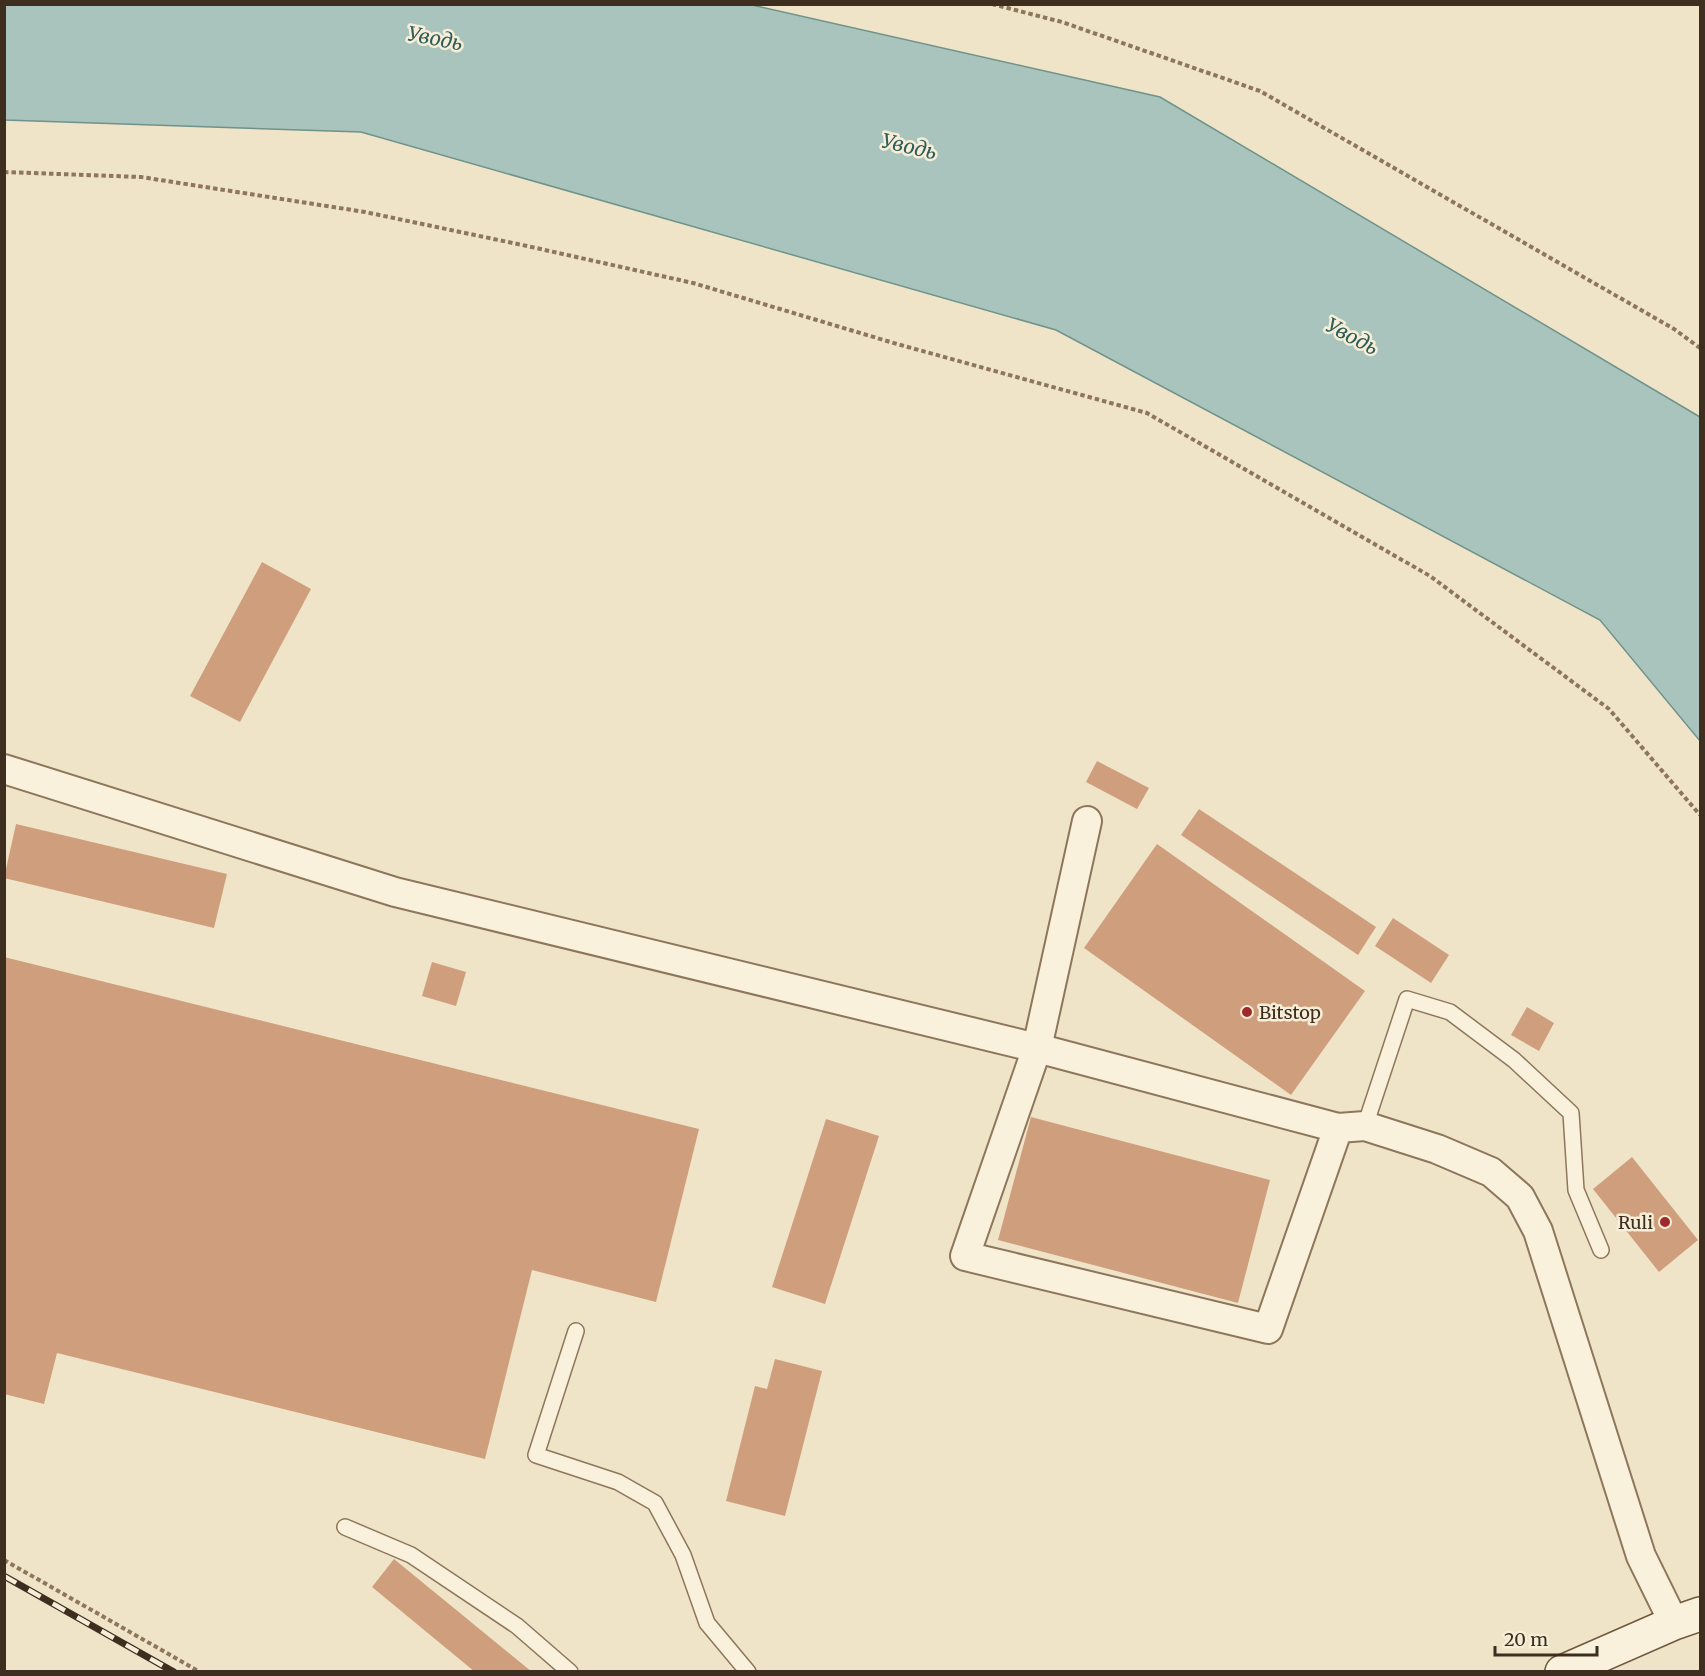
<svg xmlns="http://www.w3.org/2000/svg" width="1705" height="1676" font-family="Merriweather,serif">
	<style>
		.water { fill: #a9c4bc; stroke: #6f938a; stroke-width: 1.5 }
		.building { fill: #cf9f7d }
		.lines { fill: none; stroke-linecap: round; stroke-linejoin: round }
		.lane-casing { stroke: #8d765c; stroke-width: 18 }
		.street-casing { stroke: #8d765c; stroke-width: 32 }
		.secondary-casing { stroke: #6f573f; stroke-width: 36 }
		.path { stroke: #8d765c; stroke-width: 4; stroke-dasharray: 4.5 3; stroke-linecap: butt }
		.lane { stroke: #faf1dc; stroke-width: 15 }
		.street { stroke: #faf1dc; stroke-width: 28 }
		.secondary { stroke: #faf1dc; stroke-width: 33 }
		.rail-casing { stroke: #3d2e20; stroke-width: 7 }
		.rail { stroke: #f7eed8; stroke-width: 4.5; stroke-dasharray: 14; stroke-linecap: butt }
		.poi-dot { fill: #9e2a2b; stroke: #f7eed8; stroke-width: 2 }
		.labels { text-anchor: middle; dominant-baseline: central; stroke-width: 5; stroke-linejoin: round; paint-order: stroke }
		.poi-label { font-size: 18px; fill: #3d2e20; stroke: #f7eed8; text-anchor: start }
		.water-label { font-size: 20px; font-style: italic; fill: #2f5d5a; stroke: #f7eed8 }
	</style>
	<rect width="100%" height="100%" fill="#f0e4c8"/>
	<path class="water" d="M5 4 752 5 1160 97 1700 417V741L1600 620 1056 330 361 132 5 120Z"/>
	<g class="building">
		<path d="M262 562 311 589 240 722 190 696Z"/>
		<path d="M1097 761 1149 788 1137 809 1086 782Z"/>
		<path d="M1199 809 1376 927 1358 955 1181 835Z"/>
		<path d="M16 824 227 874 214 928 4 878Z"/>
		<path d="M1157 844 1365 991 1291 1095 1084 948Z"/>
		<path d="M1393 918 1449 955 1431 983 1375 946Z"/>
		<path d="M4 957 699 1129 656 1302 532 1270 485 1459 57 1353 44 1404 4 1394Z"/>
		<path d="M432 962 466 972 456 1006 422 996Z"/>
		<path d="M1527 1007 1554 1023 1539 1051 1511 1035Z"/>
		<path d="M1031 1117 1270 1180 1238 1303 998 1240Z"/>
		<path d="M826 1119 879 1136 825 1304 772 1287Z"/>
		<path d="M1632 1157 1698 1240 1659 1272 1593 1189Z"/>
		<path d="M775 1359 822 1371 785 1516 726 1501 755 1386 767 1389Z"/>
		<path d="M394 1559 532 1672H475L372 1587Z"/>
	</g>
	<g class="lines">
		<g class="lane-casing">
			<g id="lane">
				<path d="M1365 1126 1407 999 1450 1012 1514 1060 1571 1113 1576 1190 1601 1250"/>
				<path d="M576 1331 536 1455 618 1482 655 1503 683 1555 707 1623 748 1672"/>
				<path d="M345 1527 411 1555 517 1626 570 1672"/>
			</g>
		</g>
		<g class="street-casing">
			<g id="street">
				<path d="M4 769 395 892 1037 1048 965 1256 1268 1329 1338 1128 1365 1126 1437 1149 1491 1172 1520 1197 1538 1231 1641 1556 1674 1623"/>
				<path d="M1087 821 1037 1048 1338 1128"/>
			</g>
		</g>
		<g class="secondary-casing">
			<path id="secondary" d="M1562 1672 1674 1623 1700 1614"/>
		</g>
		<g class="path">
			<path d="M992 4 1062 22 1260 91 1674 329 1700 348"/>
			<path d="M4 172 141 177 365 212 527 246 693 283 897 344 1147 413 1430 576 1609 709 1700 815"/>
			<path d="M4 1560 200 1672"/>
		</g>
		<use href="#lane" class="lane"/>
		<use href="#street" class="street"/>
		<use href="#secondary" class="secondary"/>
		<g class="rail-casing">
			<path id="rail" d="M4 1576 174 1672"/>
		</g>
		<use href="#rail" class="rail"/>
	</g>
	<g class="poi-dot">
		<circle cx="1247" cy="1012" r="6"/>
		<circle cx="1665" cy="1222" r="6"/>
	</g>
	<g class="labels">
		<g class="poi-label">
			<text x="1259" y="1012">Bitstop</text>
			<text x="1653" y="1222" text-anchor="end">Ruli</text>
		</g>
		<g class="water-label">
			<text transform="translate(435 38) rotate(11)">Уводь</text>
			<text transform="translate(909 146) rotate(13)">Уводь</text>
			<text transform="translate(1352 336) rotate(28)">Уводь</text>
		</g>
	</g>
	<rect width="1705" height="1676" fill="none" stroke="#3d2e20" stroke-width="12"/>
	<path d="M1495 1646v9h102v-9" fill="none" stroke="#3d2e20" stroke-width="3"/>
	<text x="1504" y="1646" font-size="18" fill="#3d2e20" stroke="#f7eed8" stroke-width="4.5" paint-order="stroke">20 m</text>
</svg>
